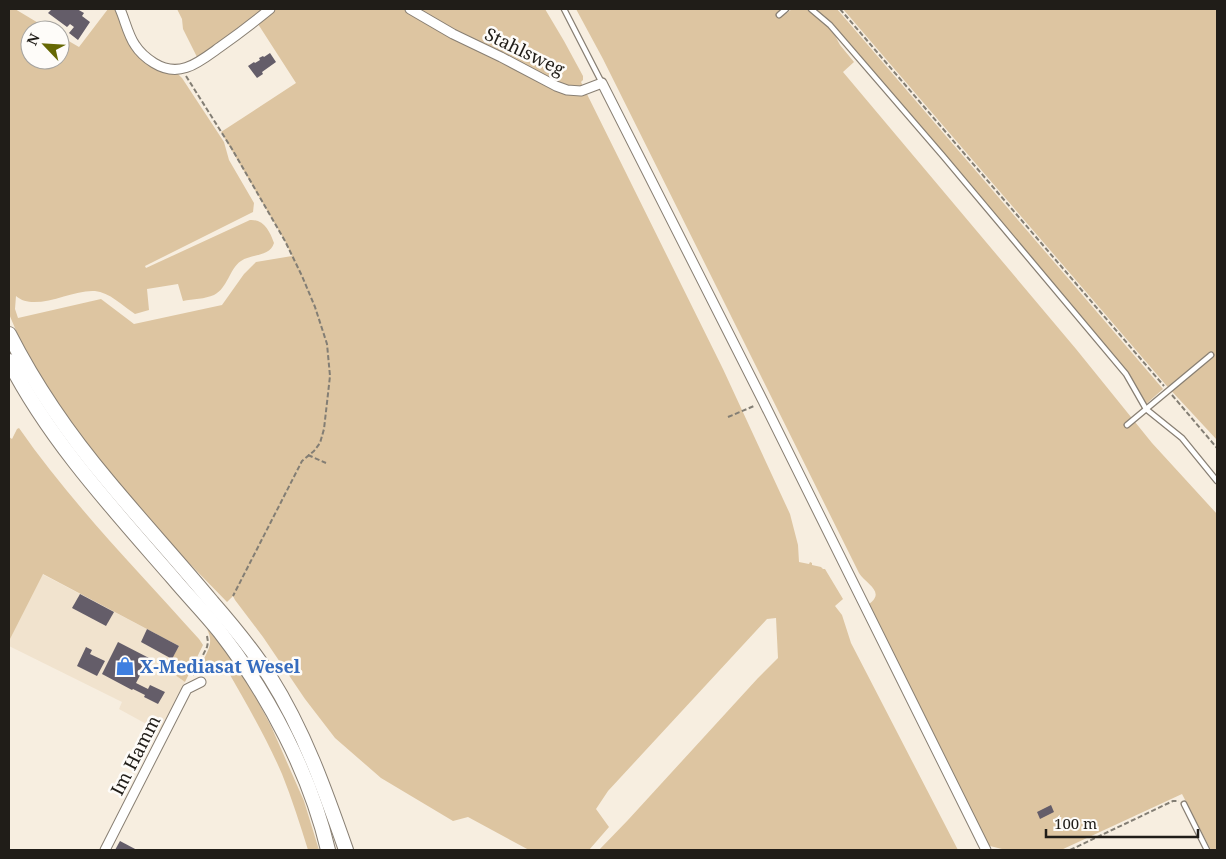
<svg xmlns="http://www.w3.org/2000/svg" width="1226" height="859" font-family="'Noto Serif',serif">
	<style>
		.built { fill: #f1e3ce }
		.green { fill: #ddc5a1 }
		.building { fill: #645d69 }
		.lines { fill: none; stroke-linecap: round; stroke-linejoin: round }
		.lane-casing { stroke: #887f73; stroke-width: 7 }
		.street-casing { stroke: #887f73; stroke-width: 11 }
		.primary-casing { stroke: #887f73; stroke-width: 16 }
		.path { stroke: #837e74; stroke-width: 2; stroke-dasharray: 5 2.5; stroke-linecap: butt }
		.lane { stroke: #fff; stroke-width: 4.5 }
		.street { stroke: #fff; stroke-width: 9 }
		.primary { stroke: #fff; stroke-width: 14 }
		.labels { text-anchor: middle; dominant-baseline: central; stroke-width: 5; stroke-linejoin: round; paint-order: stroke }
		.street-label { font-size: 18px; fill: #201d18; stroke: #fefcf9 }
		.shop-label { font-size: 18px; font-weight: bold; fill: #366cbe; stroke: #fefcf9; text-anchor: start }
	</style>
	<rect width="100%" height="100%" fill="#f7eee0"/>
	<path class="built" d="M42 574 179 646 167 667 168 670 185 682 161 732 119 709 122 702 9 646V641Z"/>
	<g class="green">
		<path d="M9 9H15L50 30H30V60H60V36L79 47 108 9H117C128 37 138 75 177 73L182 78 224 142 229 160 254 203 253 212 145 266 146 268 250 220C264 219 270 232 274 243 270 257 251 254 241 261 229 269 228 288 214 295 205 299 193 299 183 301L178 284 147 289 149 310 135 314C123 306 109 292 95 291 72 289 35 313 16 296L15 309 18 318 101 299 134 324 222 305 244 274 256 262 292 256 285 241 221 132 296 83 258 24 276 9H404L410 12 413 9H545L564 41 583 76V80L581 82 723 369 790 514 798 545 799 562 809 564 810 562 812 563V565L821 567 823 569H825L843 599 835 606 842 615 851 643 958 850H599L628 820 758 678 778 658 776 618 767 619 608 791 596 809 609 827 589 850H529L468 817 453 821 381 778 335 738 305 699 263 637 235 600 233 596 227 602 186 560 127 495 70 423 26 354 9 314Z"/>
		<path d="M177 9H263L224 41 198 59 183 29 182 19Z"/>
		<path d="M576 9H782L787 13 792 9H807L822 21 832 30 840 45 854 62 843 72 1076 349 1152 443 1217 514V850H1211L1182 794 1061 850H1006L990 846 985 841 869 604C886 592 866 584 859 573L603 59Z"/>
		<path d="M815 9H837L1163 389 1145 405 1129 373 863 59 833 24Z"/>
		<path d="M843 9H1217V440L1166 385Z"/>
		<path d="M19 428C72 504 137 570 199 639L203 645 185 682 168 670 167 667 179 646 43 574 9 641V437L12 439 17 429Z"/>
		<path d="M207 629 226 650 249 685 271 726 304 801 319 850H308C300 824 292 799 282 774 266 737 246 703 226 668L219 673 202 665V663C208 650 214 643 207 629Z"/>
	</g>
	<g class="building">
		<path d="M52 9H77L84 13 82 16 90 22 78 40 69 33 74 27 70 24 67 27 48 13Z"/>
		<path d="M270 53 276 62 262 72 263 74 257 78 248 66 254 62 255 63 260 60 259 58 263 56 264 57Z"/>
		<path d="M80 594 114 612 106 626 72 608Z"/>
		<path d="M147 629 179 646 172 659 141 642Z"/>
		<path d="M118 642 149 658 136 683 148 689 150 685 165 692 158 704 144 697 145 695 133 689 132 690 102 674Z"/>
		<path d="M86 647 92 650 90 654 105 661 97 676 77 666Z"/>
		<path d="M1051 805 1054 812 1040 819 1037 812Z"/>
		<path d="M120 841 137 850H115Z"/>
	</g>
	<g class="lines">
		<g class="lane-casing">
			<g id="lane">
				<path d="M564 9 602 83"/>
				<path d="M811 9 830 25 943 156 1126 374 1146 409 1182 438 1217 481"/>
				<path d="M779 15 786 9"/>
				<path d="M1127 425 1211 355"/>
				<path d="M1184 804 1207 850"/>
			</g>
		</g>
		<g class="street-casing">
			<g id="street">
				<path d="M120 9C125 20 128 35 135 45 140 53 146 58 154 63 180 79 199 62 220 47 237 35 254 22 270 9"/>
				<path d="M410 9 453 34 501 57 556 86 567 90 581 91 602 83 763 401 986 850"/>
				<path d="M105 850 187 689 201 682"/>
			</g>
		</g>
		<g class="primary-casing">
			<g id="primary">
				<path d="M9 334C36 387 70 436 108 481 142 522 178 561 212 602 233 626 253 650 270 677 304 731 325 790 346 850"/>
				<path d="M9 361C50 441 114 510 173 578 188 596 205 613 220 632 268 694 310 773 328 850"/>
			</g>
		</g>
		<g class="path">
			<path d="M840 9 1164 386"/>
			<path d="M186 76 232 149 285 241 302 276 315 307 327 344 330 376 324 429 320 443 314 451 302 461 233 596"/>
			<path d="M1172 395 1217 448"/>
			<path d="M728 417 754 406"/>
			<path d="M308 455 326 463"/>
			<path d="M193 675 207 647 208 642 207 636"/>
			<path d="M1070 850 1173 801H1179"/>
		</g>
		<use href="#lane" class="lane"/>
		<use href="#street" class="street"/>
		<use href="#primary" class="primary"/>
	</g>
	<defs>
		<g id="shop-bare" transform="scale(1.5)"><path d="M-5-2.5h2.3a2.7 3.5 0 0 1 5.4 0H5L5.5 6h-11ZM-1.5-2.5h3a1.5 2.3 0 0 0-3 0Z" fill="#3f7fe0" stroke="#fefcf9" stroke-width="2.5" paint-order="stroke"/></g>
	</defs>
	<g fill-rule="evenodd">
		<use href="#shop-bare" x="125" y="666"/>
	</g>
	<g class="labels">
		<g class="street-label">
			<text transform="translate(525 51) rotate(26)">Stahlsweg</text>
			<text transform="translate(135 755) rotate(-63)">Im Hamm</text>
		</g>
		<g class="shop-label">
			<text x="140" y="666">X-Mediasat Wesel</text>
		</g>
	</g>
	<rect width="1226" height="859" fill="none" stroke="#201d18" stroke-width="20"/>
	<g transform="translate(45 45) rotate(295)"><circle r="24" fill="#fefcf9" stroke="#a5a39f"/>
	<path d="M0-4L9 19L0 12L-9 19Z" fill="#666804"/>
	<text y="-8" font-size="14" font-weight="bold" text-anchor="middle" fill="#201d18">N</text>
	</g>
	<path d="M1046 829v8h152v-8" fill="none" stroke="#201d18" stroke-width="2.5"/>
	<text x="1054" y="829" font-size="15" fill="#201d18" stroke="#fefcf9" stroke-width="4" paint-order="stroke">100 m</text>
</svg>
